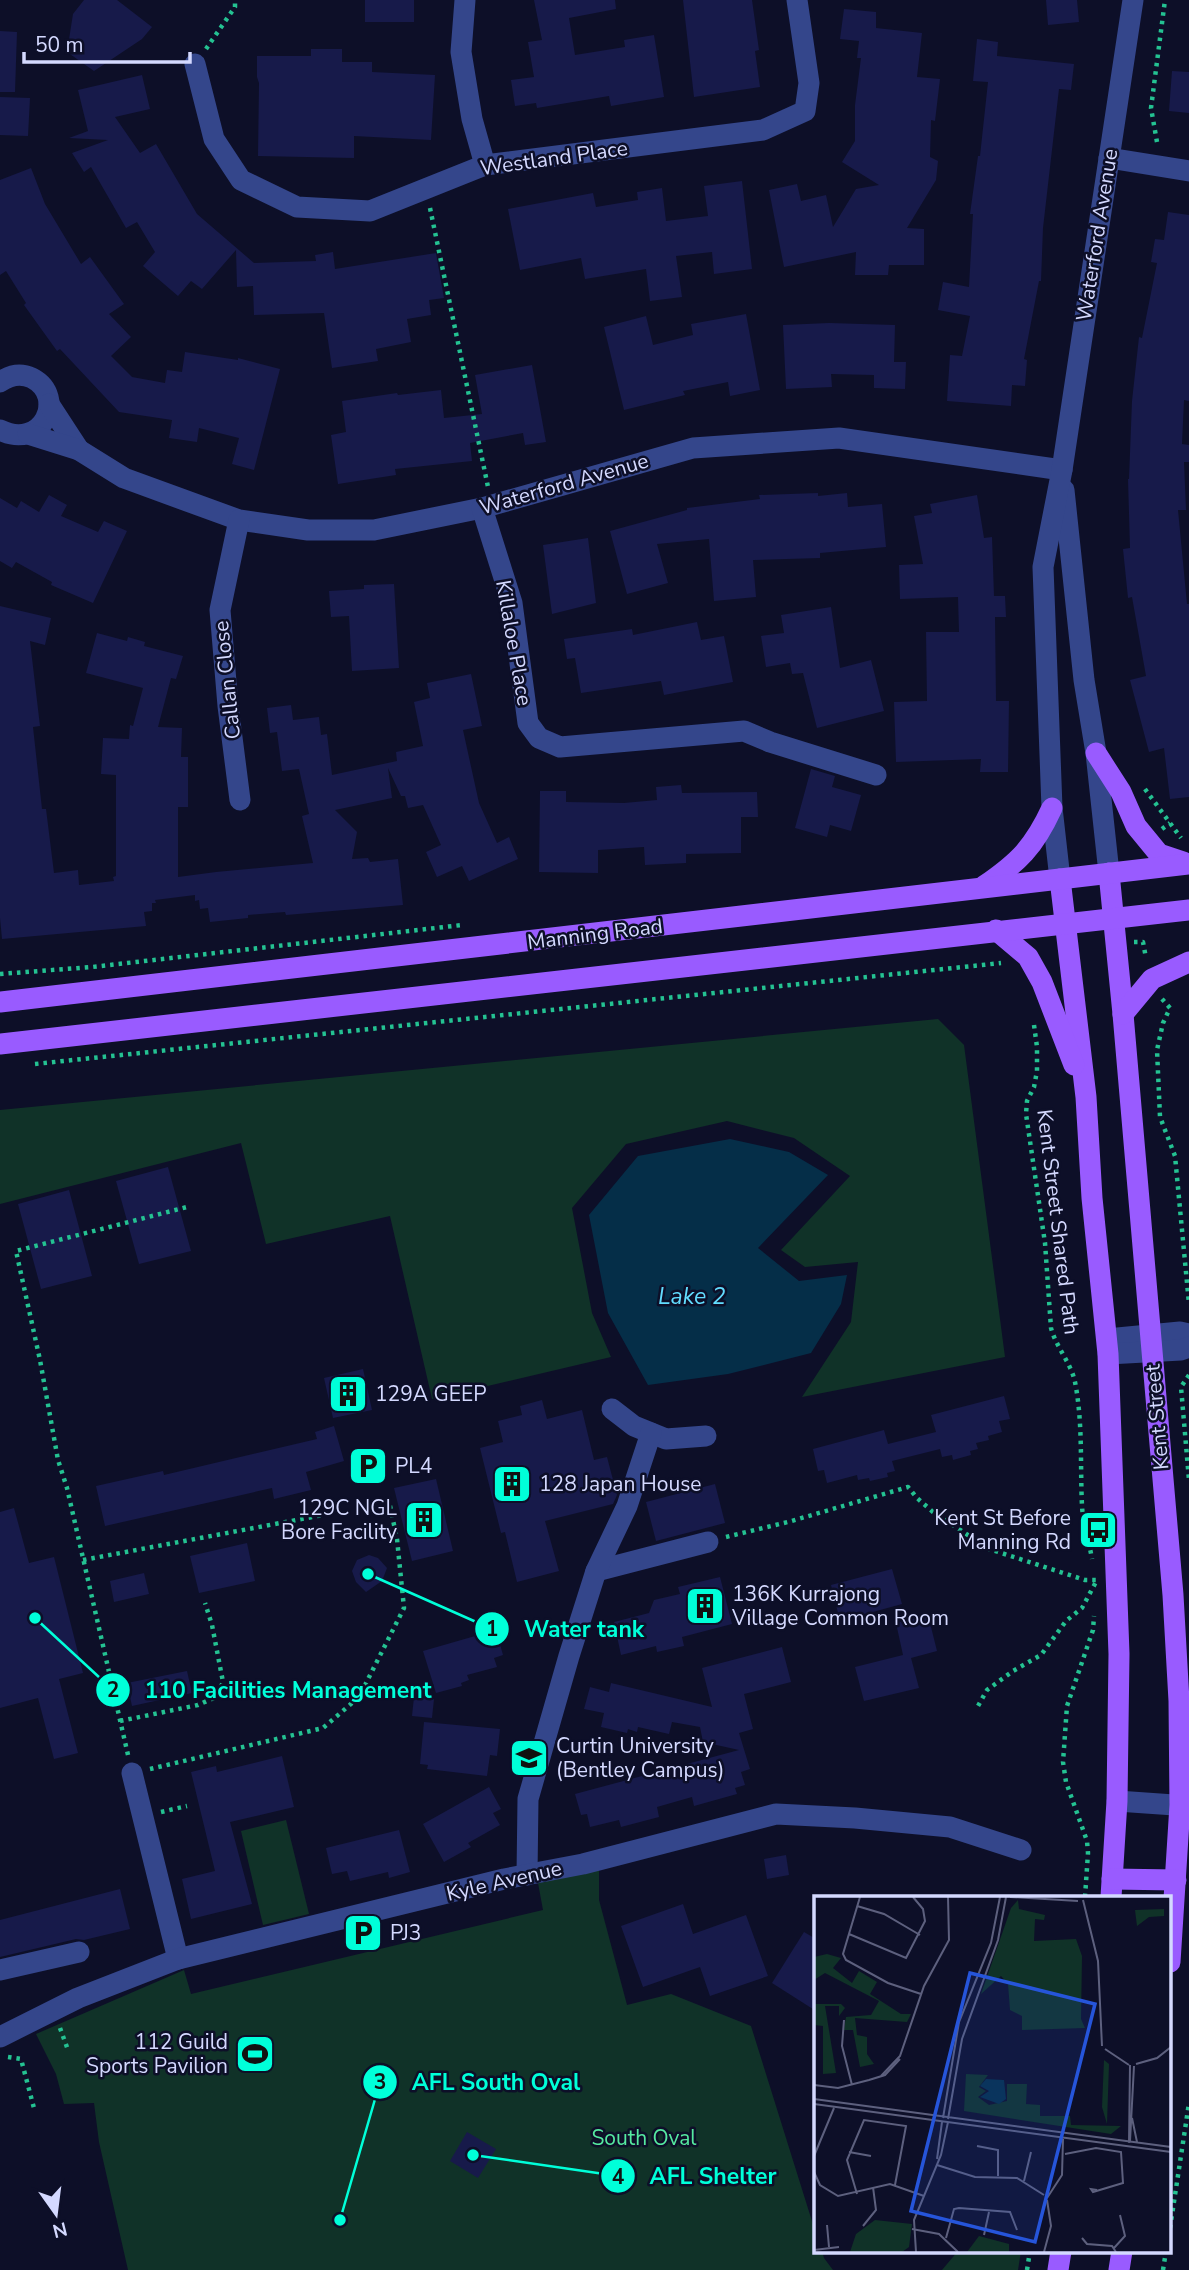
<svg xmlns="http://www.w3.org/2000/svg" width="1189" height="2270" font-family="'Nunito Sans',sans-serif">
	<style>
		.green { fill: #103228 }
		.water { fill: #052e48 }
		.building { fill: #171a4a }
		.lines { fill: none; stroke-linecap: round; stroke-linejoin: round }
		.path { stroke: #24c292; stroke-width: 4.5; stroke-dasharray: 3.5 5; stroke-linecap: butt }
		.minor { stroke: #34468b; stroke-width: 21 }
		.major { stroke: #995bff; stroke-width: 21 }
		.labels { text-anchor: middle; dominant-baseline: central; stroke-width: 5; stroke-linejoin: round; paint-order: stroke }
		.street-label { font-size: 21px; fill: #d4d9ff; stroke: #0d0f28 }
		.poi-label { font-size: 21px; fill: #d4d9ff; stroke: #0d0f28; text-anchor: start }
		.park-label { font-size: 21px; fill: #55eaa0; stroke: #0d0f28 }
		.water-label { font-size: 23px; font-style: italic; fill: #62ddff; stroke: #0d0f28 }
		.inset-road { fill: none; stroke: #5d607e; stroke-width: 2 }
		.view { fill: #2655da; fill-opacity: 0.15; stroke: #2655da; stroke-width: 3.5 }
		.inset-edge { fill: none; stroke: #d4d9ff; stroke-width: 3.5 }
		.leader { fill: none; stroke: #00ffd9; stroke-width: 2.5 }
		.callout-dot { fill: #00ffd9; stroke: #0d0f28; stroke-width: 2.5 }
		.mark-label { font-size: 21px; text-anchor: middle; font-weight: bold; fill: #111 }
		.callout-label { font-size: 23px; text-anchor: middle; font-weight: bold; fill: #00ffd9; stroke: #0d0f28; stroke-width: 5; stroke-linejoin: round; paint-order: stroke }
	</style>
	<rect width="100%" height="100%" fill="#0d0f28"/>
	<g class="green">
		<path d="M938 1019 964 1045 1005 1357 802 1397 851 1322 858 1262 805 1267 781 1250 850 1176 794 1138 727 1121 626 1144 572 1208 592 1313 611 1357 432 1399 390 1216 266 1244 241 1143 0 1204V1110Z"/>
		<path d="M286 1820 309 1914 263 1925 241 1831Z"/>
		<path d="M599 1870V1900L627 2005 671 1994 751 2026 816 2234V2251H822L824 2258 833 2270H128L99 2142 94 2103 64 2104 56 2074 36 2034 184 1970 191 1994 543 1910 538 1883Z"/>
		<path d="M958 2251H1021L1018 2270H942Z"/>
	</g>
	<path class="water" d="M730 1139 789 1152 828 1175 758 1248 799 1281 847 1275 841 1304 811 1353 728 1374 648 1385 608 1313 589 1215 638 1156Z"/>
	<g class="building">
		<path d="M84 0H117L152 27 142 39 94 71 67 52 73 14Z"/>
		<rect x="365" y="0" width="49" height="22"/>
		<path d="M534 0H615L616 9 569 18 575 55 625 47 624 40 654 35 664 97 611 106 609 96 537 108 536 103 515 106 511 80 534 77 528 42 542 40Z"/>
		<path d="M683 0H752L759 50 755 51 760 87 694 97Z"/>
		<path d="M1046 0H1077L1079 22 1048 25Z"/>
		<path d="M844 9 876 12V28L922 33 917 77 940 79 935 121 931 120 930 157 938 161 936 180 907 228 924 229V265H889L888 275H855L856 252 784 267 769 190 797 184 801 201 826 195 833 227 856 189 879 185 842 162 855 141V105L861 58H857L859 41 840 39Z"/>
		<path d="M0 31 17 32 15 92H0Z"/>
		<path d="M977 39 998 42 997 56 1074 64 1071 90 1059 89 1043 228 1041 281H1039L1024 359 1027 360 1025 386 1012 385 1011 406 947 401 950 355 962 356 970 316 938 310 943 282 969 287 973 214H970L978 156H980L988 82 973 81Z"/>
		<path d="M311 49H342V62H372V72L435 75 431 140 354 136V158L258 156 259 83 257 77V56H311Z"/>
		<path d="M1172 71 1189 72V113L1169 111Z"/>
		<path d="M142 75 150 109 115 117 140 153 156 144 197 214 254 263 316 261 315 255 333 252 335 269 436 253 444 298 429 300 431 315 407 319 411 342 376 349 378 361 332 368 324 313 254 315 253 286 237 287 236 250 202 289 191 281 178 296 143 266 155 252 137 222 126 228 91 167 84 172 72 153 108 140 69 138 88 131 78 90Z"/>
		<path d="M0 97 30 98 28 136 0 135Z"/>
		<path d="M31 168 45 204 81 264 90 257 124 304 109 314 131 337 111 356 132 377 165 383 167 370 182 372 185 352 238 360V358L280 369 254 470 232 464 239 438 199 428 197 442 169 438 172 420 119 412 60 349 57 351 24 305 26 303 6 271 0 275V180Z"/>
		<path d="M742 181 752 269 714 274 712 252 676 256 682 297 650 301 646 269 585 279 581 258 520 270 508 209 593 193 596 207 638 200 637 192 662 188 666 221 708 216 704 186Z"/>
		<path d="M1168 212 1189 215V401L1184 400 1182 444 1189 445V462H1184L1186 510H1178L1187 604H1189V797L1170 799 1164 748 1149 752 1130 680 1146 676 1132 597 1128 598 1123 549 1130 548 1128 479H1129L1132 401 1139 337 1142 338 1157 263 1151 262 1155 239 1164 240Z"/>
		<path d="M746 314 760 390 730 396 728 382 683 391 685 395 624 410 604 327 646 316 653 345 693 335 691 324Z"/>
		<path d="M829 323 895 325 894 362H906L905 389 874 388V375L831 374 832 387 786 389 783 325Z"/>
		<path d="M532 365 546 442 525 445 523 433 470 443 472 461 395 469 396 475 338 484 331 435 346 432 342 401 397 393 398 395 441 390 444 418 482 414 475 375Z"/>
		<path d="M818 493V496L847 493 848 507 882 504 886 547 820 553V558L753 560 756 597 714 601 709 539 657 544 668 583 627 594 610 531 687 510V508L760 499 759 495Z"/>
		<path d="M49 495 67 505 61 516 98 532 104 521 127 531 93 603 51 585 52 582 16 562 12 568 0 561V498L17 508 21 501 39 512Z"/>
		<path d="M977 495 984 538 992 537 994 596H1005L1006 617H995L996 701H1009L1008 772H980L981 759 896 762 894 702 927 701 926 632H959L958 597 900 599 899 565 923 564 914 516 932 513 930 504Z"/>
		<path d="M588 538 596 603 552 614 543 545Z"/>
		<path d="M394 584 399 668 352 671 349 616 331 617 329 591 364 589V585Z"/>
		<path d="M0 606 51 618 45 645 30 641 40 726 33 727 42 809H46L54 873 78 870 79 885 114 881 113 877 116 876V775L101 774 103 738 129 739 130 725 133 726 143 688 86 673 97 633 127 641 128 637 145 642 144 646 183 656 176 679 171 678 158 727 182 728 181 757H188V807H178V877L216 872 313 863 302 816 309 814 299 769 282 771 277 732 270 733 267 708 291 705 293 720 319 717 321 735 327 734 332 775 397 761 396 752 423 746 414 702 430 698 427 683 471 674 482 726 463 730 479 803 497 843 509 837 518 859 469 881 462 866 437 877 426 852 441 845 423 805 408 808 405 796H401L388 768 392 798 335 810 357 832 352 859 368 858 370 862 398 859 403 905 286 915 285 912 248 915V918L210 922 208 908 200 909 199 900 195 901V895L155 900 156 903H152V911L144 912 146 926 2 939 0 918Z"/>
		<path d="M831 607 840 668 871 660 884 711 817 728 803 673 792 674 790 663 766 667 761 636 784 633 781 615Z"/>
		<path d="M697 622 701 640 724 636 733 682 664 695 661 681 581 693 575 658 567 659 564 639 632 629 633 635Z"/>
		<path d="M811 769 835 776 832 787 861 795 851 831 830 825 827 837 795 828Z"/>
		<path d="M681 785 682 793 757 792 758 817H741V853L686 854V863L645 865 644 847 598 850V873L539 872 540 791H566V802L624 803 657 800 656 787Z"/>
		<path d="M168 1167 191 1251 139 1264 116 1181Z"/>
		<path d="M69 1190 92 1276 41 1289 18 1204Z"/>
		<path d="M363 1369 372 1410 333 1418 324 1378Z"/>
		<path d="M1004 1396 1010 1419 999 1421 1002 1432 988 1436 989 1440 976 1443 978 1449 970 1451 971 1455 953 1460 952 1455 942 1457 940 1449 892 1461 895 1471 887 1473 888 1477 870 1481 869 1478 858 1480 857 1475 827 1483 824 1470 818 1471 813 1449 884 1430 888 1444 936 1432 931 1415Z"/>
		<path d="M542 1400 547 1419 582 1410 594 1460 607 1457 617 1495 613 1504 545 1521 559 1571 517 1582 505 1532 501 1533 480 1448 503 1442 498 1421 522 1415 520 1406Z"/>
		<path d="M334 1426 344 1461 306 1472 311 1490 274 1499 272 1488 105 1526 96 1486 163 1471 164 1475 317 1439 315 1432Z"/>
		<path d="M436 1479 453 1551 412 1561 394 1488Z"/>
		<path d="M715 1484 725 1523 656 1541 646 1502Z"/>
		<path d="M14 1508 29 1563 54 1557 83 1673 59 1679 78 1753 54 1759 38 1698 0 1708V1512Z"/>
		<path d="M247 1543 255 1581 199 1593 190 1556Z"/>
		<path d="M369 1555 378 1558 387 1568 382 1581 366 1592 356 1582 352 1571 357 1560Z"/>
		<path d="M892 1569 902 1604 840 1621 831 1585Z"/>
		<path d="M144 1573 149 1594 114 1602 110 1581Z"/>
		<path d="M720 1577 732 1624 682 1637 684 1646 657 1652 656 1646 621 1655 614 1622 649 1613 654 1600 680 1594 678 1587Z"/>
		<path d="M928 1615 937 1651 911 1658 919 1688 864 1701 855 1667 903 1655 896 1623Z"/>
		<path d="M496 1630 503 1655 494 1658 497 1667 467 1675 469 1680 461 1683 462 1686 436 1693 423 1651Z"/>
		<path d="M782 1647 791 1682 744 1694 753 1729 739 1733 750 1769 741 1772 745 1785 735 1788 737 1794 694 1806 692 1797 657 1807 659 1817 621 1827 619 1820 590 1827 587 1814 581 1815 575 1794 739 1750 703 1742 700 1727 672 1722 669 1734 638 1727 637 1732 628 1729 627 1733 601 1727 604 1713 584 1709 590 1687 609 1692 611 1683 712 1707 702 1668Z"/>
		<path d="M187 1671 192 1693 132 1706 127 1683Z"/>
		<path d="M414 1697 434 1699 432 1718 412 1716Z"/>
		<path d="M424 1722 500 1729 497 1756 490 1755 487 1776 427 1769 428 1765 420 1764Z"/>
		<path d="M282 1756 294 1807 230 1822 252 1904 191 1919 182 1879 215 1871 191 1772 216 1766 217 1772Z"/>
		<path d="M489 1787 501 1809 493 1813 500 1825 468 1843 471 1847 444 1862 423 1824Z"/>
		<path d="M399 1830 410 1872 389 1878 388 1872 350 1881 347 1871 332 1874 326 1848Z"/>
		<path d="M786 1855 789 1875 767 1879 764 1859Z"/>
		<path d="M120 1889 130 1929 84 1940 76 1939 0 1957V1920Z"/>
		<path d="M683 1904 693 1934 746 1915 768 1976 710 1996 700 1967 643 1987 621 1926Z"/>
		<path d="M804 1932 816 1939V2011L772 1983Z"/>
		<path d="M467 2132 496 2149 478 2178 450 2161Z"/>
	</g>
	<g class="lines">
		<g class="path">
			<path d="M206 49 235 7V0"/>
			<path d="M1157 142 1151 108 1165 0"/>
			<path d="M430 208 488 487"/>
			<path d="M1145 789 1181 838"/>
			<path d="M1162 829 1170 823"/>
			<path d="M1134 942H1143L1146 958"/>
			<path d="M0 974 92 967 462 925"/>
			<path d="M1162 999 1170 1008 1163 1023 1157 1050 1160 1117 1175 1156 1189 1304"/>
			<path d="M1034 1025 1037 1047V1071L1034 1087 1027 1101 1026 1114 1045 1243 1051 1328C1056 1347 1071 1363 1075 1382 1083 1423 1080 1464 1082 1506 1083 1524 1089 1541 1092 1559"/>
			<path d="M35 1064 1001 963"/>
			<path d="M1189 1375 1181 1387 1189 1480"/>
			<path d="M726 1537 788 1522 908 1487 917 1498 933 1512 989 1549 1085 1580H1097L1082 1608 1066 1621 1041 1655 1013 1671 987 1690 978 1706"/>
			<path d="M83 1560 323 1515"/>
			<path d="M120 1721 198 1705 216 1697 223 1682 212 1625 205 1603"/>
			<path d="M128 1755 67 1488 58 1460 40 1360 16 1251 187 1207"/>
			<path d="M150 1769 323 1728 359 1697 404 1608 397 1539 389 1501"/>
			<path d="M161 1812 187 1806"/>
			<path d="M1085 1897 1088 1853 1087 1841 1066 1782 1063 1762 1067 1706 1093 1630 1094 1616"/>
			<path d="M60 2028 68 2050"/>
			<path d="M8 2057 21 2059 35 2112"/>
			<path d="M1170 2228 1189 2103"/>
			<path d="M1027 2270 1030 2251"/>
			<path d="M1163 2270 1166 2251"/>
		</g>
		<g class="minor">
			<path d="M465 0 461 52 472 119 485 165"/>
			<path d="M195 64 214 139 241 180 297 207 370 211 485 165 763 130 805 111 809 83 797 0"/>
			<path d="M1109 158 1189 171"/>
			<path d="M0 382C10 375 21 373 32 378 68 397 42 451 0 430"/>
			<path d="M49 404 79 450"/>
			<path d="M28 434 79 450 124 478 239 520 308 530H374L482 508 693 448 839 438 1062 470"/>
			<path d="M1064 490 1084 680 1096 753 1109 873"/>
			<path d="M482 508 512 603 528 723 539 738 560 747 744 731 770 742 876 775"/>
			<path d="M239 520 220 610 228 706 240 800"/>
			<path d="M1060 879 1052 808 1043 567 1062 470 1133 0"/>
			<path d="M1107 1339 1180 1332 1189 1334"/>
			<path d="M1108 1354 1181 1350 1189 1347"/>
			<path d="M612 1409 634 1426 666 1439 706 1436"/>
			<path d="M596 1571 708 1542"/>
			<path d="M132 1773 178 1959"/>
			<path d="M1117 1801 1189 1806"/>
			<path d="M527 1875 528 1799 569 1656 596 1571 627 1506 651 1433"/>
			<path d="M0 1970 79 1952"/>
			<path d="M0 2037 78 1998 178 1959 504 1879 583 1864 776 1814 855 1818 950 1827 1021 1850"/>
		</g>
		<g class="major">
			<path d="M1096 753 1121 792 1136 826 1159 854 1183 862"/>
			<path d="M1109 873 1123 1014 1173 1595 1179 1701 1180 1805 1170 1962"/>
			<path d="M1060 879 1086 1097 1092 1198 1108 1354 1119 1654 1117 1801 1111 1897"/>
			<path d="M984 886C1019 862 1034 847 1052 808"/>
			<path d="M996 930 1028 957 1042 982 1074 1065"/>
			<path d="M0 1002 1189 864"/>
			<path d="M1123 1014 1152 979 1189 962"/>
			<path d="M0 1044 1189 910"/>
			<path d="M1112 1879 1176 1880"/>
			<path d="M1058 2270 1061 2251"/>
			<path d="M1119 2270 1122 2251"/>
		</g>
	</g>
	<defs>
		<g id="building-square" transform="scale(2.0125)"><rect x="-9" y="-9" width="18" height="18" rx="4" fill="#00ffd9" stroke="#0d0f28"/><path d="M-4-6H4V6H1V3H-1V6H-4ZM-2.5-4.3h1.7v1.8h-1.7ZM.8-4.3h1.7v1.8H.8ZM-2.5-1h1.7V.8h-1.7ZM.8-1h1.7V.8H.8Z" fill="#111"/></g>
		<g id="parking-square" transform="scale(2.0125)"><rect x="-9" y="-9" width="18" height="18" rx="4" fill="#00ffd9" stroke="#0d0f28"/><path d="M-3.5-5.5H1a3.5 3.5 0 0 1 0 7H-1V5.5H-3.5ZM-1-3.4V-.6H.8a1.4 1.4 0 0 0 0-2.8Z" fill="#111"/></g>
		<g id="bus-square" transform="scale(2.0125)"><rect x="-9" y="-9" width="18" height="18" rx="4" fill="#00ffd9" stroke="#0d0f28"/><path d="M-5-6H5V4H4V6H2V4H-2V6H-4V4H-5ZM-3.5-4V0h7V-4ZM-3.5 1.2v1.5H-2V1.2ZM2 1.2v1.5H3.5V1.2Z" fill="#111"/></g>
		<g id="university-square" transform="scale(2.0125)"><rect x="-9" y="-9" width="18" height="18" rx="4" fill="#00ffd9" stroke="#0d0f28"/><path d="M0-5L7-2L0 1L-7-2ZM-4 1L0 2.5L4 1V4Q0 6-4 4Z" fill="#111"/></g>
		<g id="stadium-square" transform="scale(2.0125)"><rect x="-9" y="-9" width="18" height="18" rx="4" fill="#00ffd9" stroke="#0d0f28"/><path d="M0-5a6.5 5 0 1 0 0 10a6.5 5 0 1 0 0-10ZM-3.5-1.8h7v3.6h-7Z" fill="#111"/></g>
	</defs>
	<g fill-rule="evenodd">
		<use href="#building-square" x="348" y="1394"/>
		<use href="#parking-square" x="368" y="1466"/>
		<use href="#building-square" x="512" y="1484"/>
		<use href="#building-square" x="424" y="1520"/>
		<use href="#bus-square" x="1098" y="1530"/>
		<use href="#building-square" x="705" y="1606"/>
		<use href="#university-square" x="529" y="1758"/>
		<use href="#parking-square" x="363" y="1933"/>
		<use href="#stadium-square" x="255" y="2054"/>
	</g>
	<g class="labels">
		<g class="street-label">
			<text transform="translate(554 158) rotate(-8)">Westland Place</text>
			<text transform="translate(1097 235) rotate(-81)">Waterford Avenue</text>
			<text transform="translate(564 484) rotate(-16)">Waterford Avenue</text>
			<text transform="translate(514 643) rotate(80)">Killaloe Place</text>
			<text transform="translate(227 680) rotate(-96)">Callan Close</text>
			<text transform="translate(595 934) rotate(-7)">Manning Road</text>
			<text transform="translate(1058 1222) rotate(83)">Kent Street Shared Path</text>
			<text transform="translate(1157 1417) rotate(-95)">Kent Street</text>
			<text transform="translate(504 1881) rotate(-13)">Kyle Avenue</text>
		</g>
		<g class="poi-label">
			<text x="375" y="1394">129A GEEP</text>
			<text x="395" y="1466">PL4</text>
			<text x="539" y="1484">128 Japan House</text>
			<text x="397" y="1508" text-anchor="end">129C NGL<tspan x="397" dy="24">Bore Facility</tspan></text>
			<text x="1071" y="1518" text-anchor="end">Kent St Before<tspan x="1071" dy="24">Manning Rd</tspan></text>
			<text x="732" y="1594">136K Kurrajong<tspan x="732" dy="24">Village Common Room</tspan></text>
			<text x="556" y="1746">Curtin University<tspan x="556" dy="24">(Bentley Campus)</tspan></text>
			<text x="390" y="1933">PJ3</text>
			<text x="228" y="2042" text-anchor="end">112 Guild<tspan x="228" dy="24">Sports Pavilion</tspan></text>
		</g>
		<g class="park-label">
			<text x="644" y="2138">South Oval</text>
		</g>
		<g class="water-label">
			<text x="692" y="1296">Lake 2</text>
		</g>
	</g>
	<g transform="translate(814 1896)">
		<rect width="357" height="357" fill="#0d0f28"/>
		<path d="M204 4 205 13 231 19 230 24 221 23 220 45 262 43 268 60 267 123 271 132 208 134V120L196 114 194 88 187 80 167 98 197 12ZM350 13V20L335 21 323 30 321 14ZM13 58 27 62 19 72 38 87 45 75 63 86 56 98 87 118H97L93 126 41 122 43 139 53 141V158L60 168 46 171 39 134H30L32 121 57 119 65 105 11 77 0 84V61ZM0 108H27L31 112 25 120V110H11L22 177 9 178V130L0 129ZM290 164 295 168 293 228 288 211ZM152 178 174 179 165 191 172 195 164 201 175 209 193 205V188H213L212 208 226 209V220H256L257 229 307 230 297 238 150 215ZM61 324 98 328 95 351 88 356H36L42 338ZM165 340 195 348V356H153Z" fill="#103228"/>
		<path d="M172 183 190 184 192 203 185 208 166 201 175 195 166 190Z" fill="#052e48"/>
		<path class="inset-road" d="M46 1 29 58 32 64 74 87 107 98M196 1 264 5M269 4 284 65 288 150M43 10 70 18 106 39M35 38 92 62 111 25 109 13 99 1M30 124 28 150 38 189M291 153 315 169M322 168 343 162 357 151M67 180 86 160 110 90 135 44 134 1M0 189 24 192 55 184 71 179 86 163M0 203 357 251M0 208 357 256M129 222 145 126 177 47 186 1M318 222 323 246M134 223 148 143 184 44 192 1M316 245 320 170M315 247 316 169M163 250 184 254V280M35 256 57 260M251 258 282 252 307 256 309 287 279 296 277 293 283 294M0 260 20 212M123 263 128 226M123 269 161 281 203 282 230 299M0 276 6 289 24 300 76 288 110 300M210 285 217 256M43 298 33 264 50 224 92 230 81 289M233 302 248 279 249 243M13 329 15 351M49 330 62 314 59 291M98 333 125 338 144 356M170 339 175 316M132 342 140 313 145 312 196 316 203 334M268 342 273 348 298 350 302 356M300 352 311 340 306 319M0 354 25 351M102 356 100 324 127 259 134 226M230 356 237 330 233 304"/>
		<path class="view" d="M156 77 281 108 221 346 97 315Z"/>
		<rect width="357" height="357" class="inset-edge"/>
	</g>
	<path class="leader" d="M368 1574L492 1629M35 1618L113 1690M340 2220L380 2082M473 2155L618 2176"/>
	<g class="callout-dot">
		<circle cx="368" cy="1574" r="7"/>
		<circle cx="35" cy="1618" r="7"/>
		<circle cx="340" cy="2220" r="7"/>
		<circle cx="473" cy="2155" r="7"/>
		<circle cx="492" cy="1629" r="18"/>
		<circle cx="113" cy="1690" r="18"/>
		<circle cx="380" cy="2082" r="18"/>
		<circle cx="618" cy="2176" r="18"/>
	</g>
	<g class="mark-label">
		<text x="492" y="1636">1</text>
		<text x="113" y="1697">2</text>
		<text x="380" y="2089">3</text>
		<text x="618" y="2184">4</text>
	</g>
	<g class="callout-label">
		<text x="584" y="1637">Water tank</text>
		<text x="288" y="1698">110 Facilities Management</text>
		<text x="496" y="2090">AFL South Oval</text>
		<text x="713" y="2184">AFL Shelter</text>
	</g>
	<g transform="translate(56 2214) rotate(166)" stroke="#0d0f28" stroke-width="5" paint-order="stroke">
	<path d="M0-5L12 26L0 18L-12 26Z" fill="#d4d9ff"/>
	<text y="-10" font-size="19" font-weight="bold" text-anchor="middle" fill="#d4d9ff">N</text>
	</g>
	<path d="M24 52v10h166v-10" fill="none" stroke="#d4d9ff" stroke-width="3.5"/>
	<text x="35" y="52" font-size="21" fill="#d4d9ff" stroke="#0d0f28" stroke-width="5" paint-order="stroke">50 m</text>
</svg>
